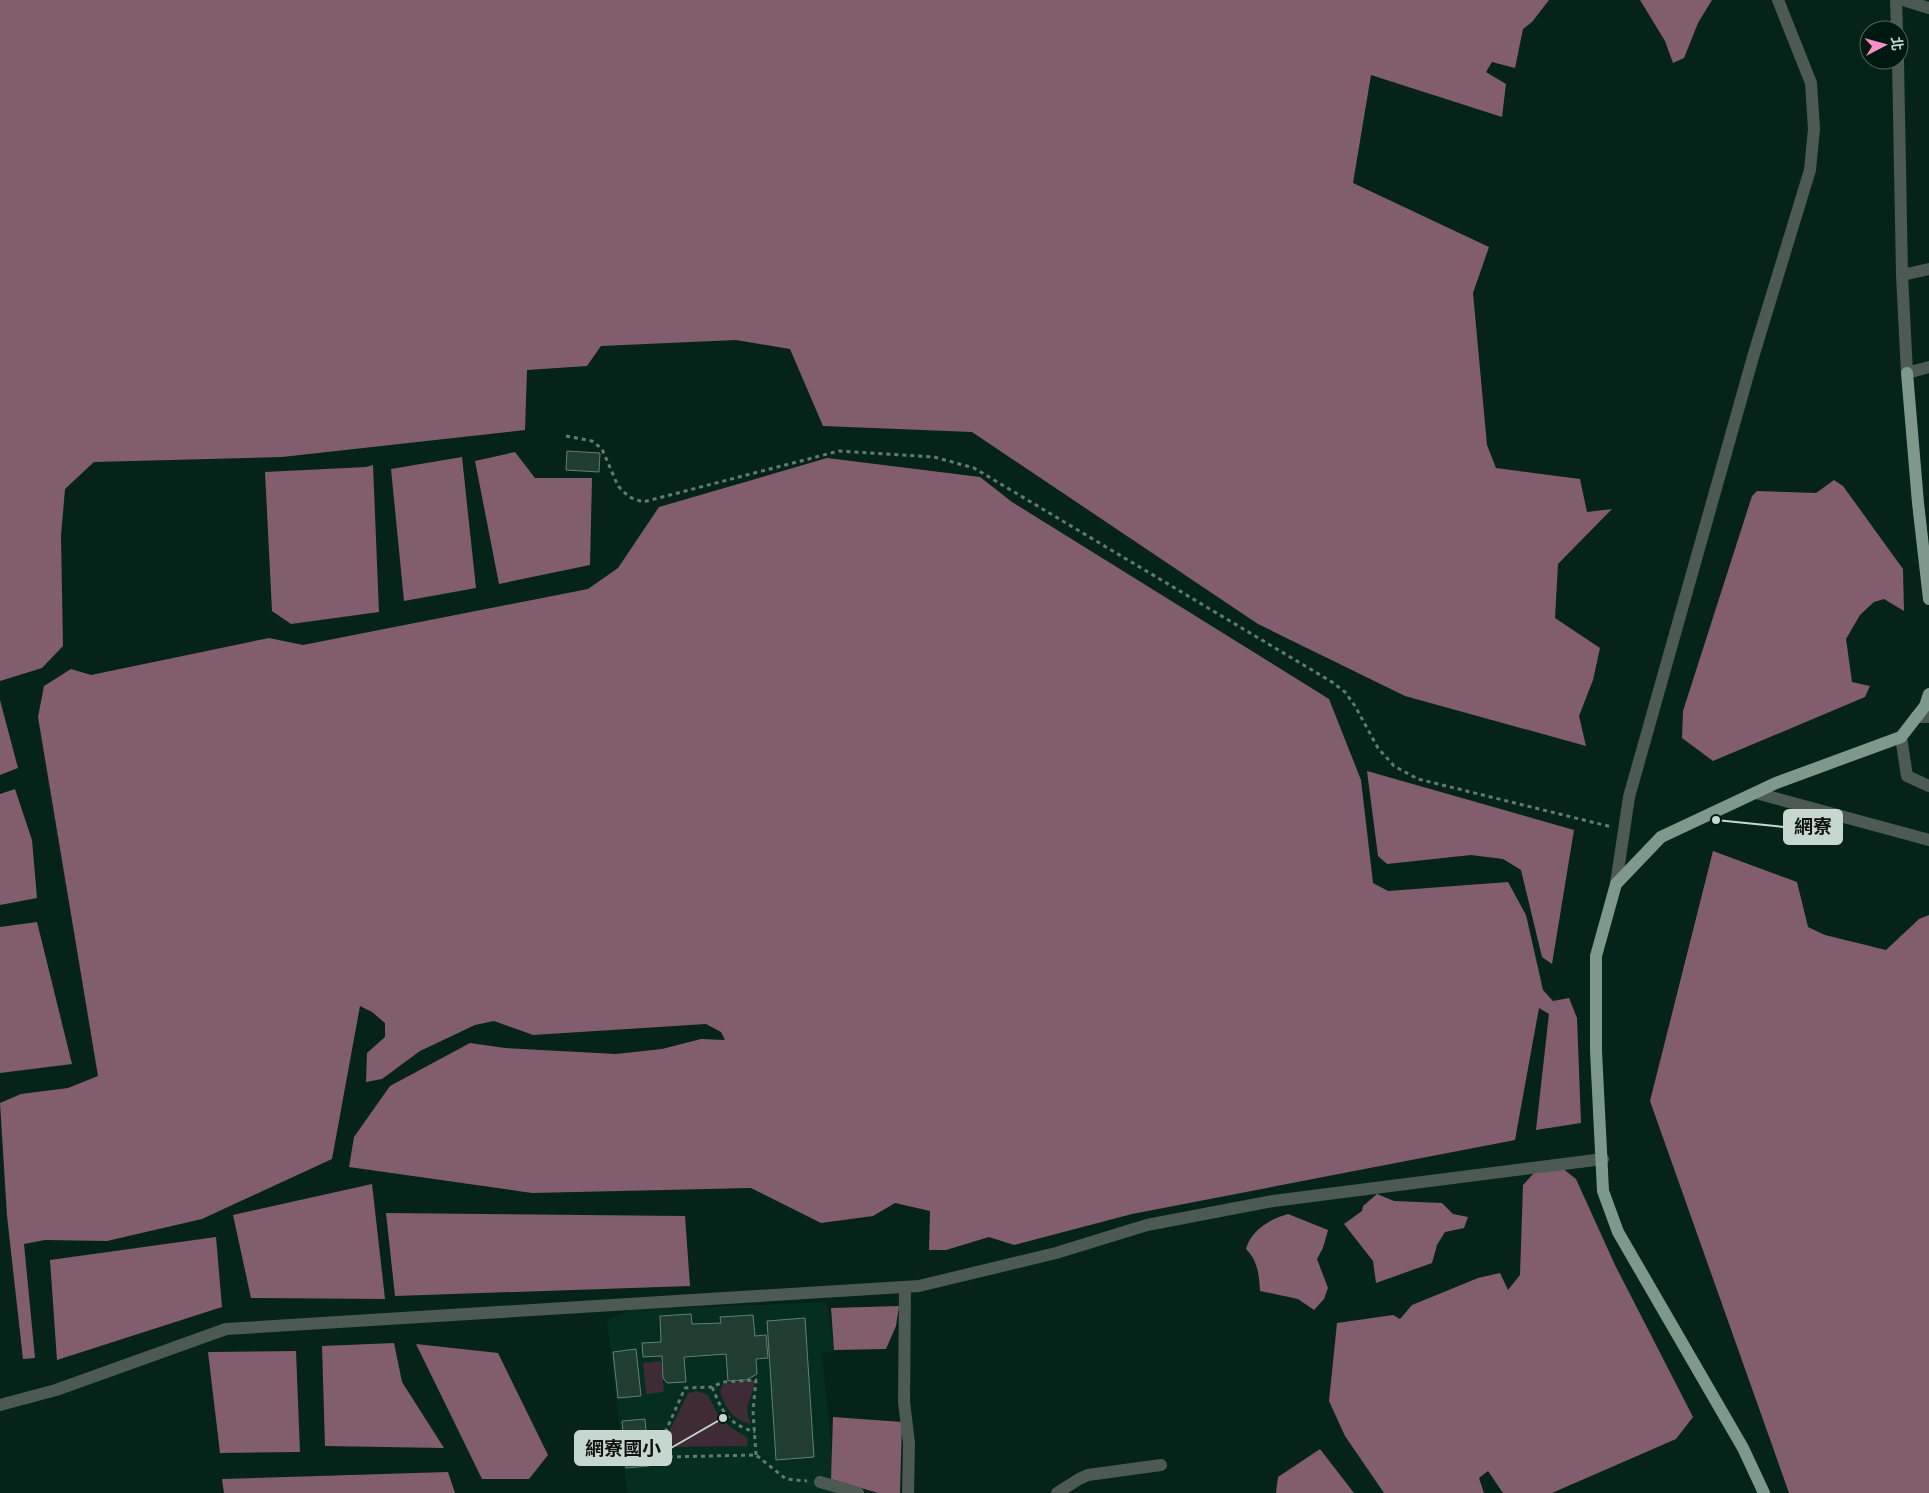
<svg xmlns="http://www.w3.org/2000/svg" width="1929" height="1493" font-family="'PT Sans','Noto Sans TC',sans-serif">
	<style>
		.built { fill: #052d20 }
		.green { fill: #3f2b35 }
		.water { fill: #815d6e }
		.building { fill: #213d32; stroke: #628073 }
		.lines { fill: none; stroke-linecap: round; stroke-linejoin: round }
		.path { stroke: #637a71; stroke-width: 3; stroke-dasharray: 4 4; stroke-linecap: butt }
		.minor { stroke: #4d5a54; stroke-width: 12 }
		.major { stroke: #7e988c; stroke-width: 12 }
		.leader { fill: none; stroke: #c6d7cf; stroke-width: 2 }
		.callout-dot { fill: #c6d7cf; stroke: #001910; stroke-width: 2 }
		.callout { fill: #c6d7cf; stroke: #c6d7cf; stroke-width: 2 }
		.callout-label { font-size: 19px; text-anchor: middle; font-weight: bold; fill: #111 }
	</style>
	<rect width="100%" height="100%" fill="#062319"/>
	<path class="built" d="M827 1302 835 1351 822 1354 836 1493H627L607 1320 632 1310Z"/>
	<g class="green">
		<path d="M661 1361 664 1392 646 1394 643 1363Z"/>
		<path d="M755 1380C753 1402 742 1401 751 1424 732 1419 727 1410 720 1392L723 1384Z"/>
		<path d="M697 1391 708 1395 717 1413 730 1427 748 1438 747 1446 676 1447 670 1444 667 1436 688 1393Z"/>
	</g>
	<g class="water">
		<path d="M0 0H1549L1532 22 1523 29 1515 68 1492 62 1486 72 1506 84 1502 117 1371 75 1353 183 1489 247 1473 293 1487 445 1496 468 1580 479 1587 512 1612 509 1558 564 1555 618 1600 648 1593 680 1579 716 1586 746 1405 696 1258 624 972 432 823 426 790 349 736 340 601 346 587 366 527 370 525 430 282 457 94 462 65 489 61 536 63 646 42 668 0 681Z"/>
		<path d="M1640 0H1712L1698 23 1684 58 1673 63 1665 41Z"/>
		<path d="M515 452 535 478H592L590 565 499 584 475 461Z"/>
		<path d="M462 457 476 588 404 601 391 469Z"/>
		<path d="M827 458 980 477 1012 502 1329 699 1361 780 1373 883 1388 891 1508 882 1526 915 1543 990 1553 1001 1569 998 1577 1018 1581 1123 1536 1130 1549 1014 1539 1008 1515 1140 1132 1214 1014 1245 989 1237 946 1250H929L930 1211 895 1203 873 1216 821 1223 751 1188 532 1193 349 1167 354 1137 390 1086 470 1043 505 1048 616 1054 662 1049 701 1039 725 1040 721 1032 706 1024 533 1035 494 1021 475 1025 420 1051 382 1079 366 1082 367 1053 385 1037V1023L372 1012 360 1006 332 1159 202 1219 107 1241 45 1240 24 1244 35 1358 23 1359 7 1216 0 1103 21 1094 68 1088 98 1076 38 717 44 686 71 669 91 675 269 638 303 645 588 589 618 568 659 507Z"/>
		<path d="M373 465 379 612 291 624 272 611 265 472 366 467Z"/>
		<path d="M1834 480 1843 486 1903 569 1904 611 1884 599 1874 602 1860 615 1846 639 1852 682 1870 686 1865 697 1713 761 1682 738 1683 711 1752 496 1757 491 1816 493Z"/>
		<path d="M0 700 18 768 0 775Z"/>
		<path d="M1367 771 1574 830 1552 964 1542 957 1521 870 1503 859 1471 855 1387 864 1378 856Z"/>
		<path d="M15 789 32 840 37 898 0 905V794Z"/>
		<path d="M1713 851 1797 882 1808 927 1825 935 1886 950 1919 919 1929 915V1493H1789L1650 1101Z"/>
		<path d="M37 922 72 1064 0 1073V927Z"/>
		<path d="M1562 1168 1576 1179 1615 1265 1693 1417 1676 1439 1552 1493H1503L1488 1471 1479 1478 1484 1493H1384L1345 1436 1329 1401 1337 1323 1393 1315 1400 1319 1412 1305 1478 1278 1500 1273 1508 1290 1520 1275 1523 1185 1534 1173Z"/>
		<path d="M372 1184 385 1299 251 1298 233 1215Z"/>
		<path d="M1377 1194 1394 1201 1442 1203 1453 1214 1468 1217 1464 1228 1445 1232 1437 1245 1432 1263 1376 1283 1373 1261 1344 1224 1362 1211 1363 1206Z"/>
		<path d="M386 1213 685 1216 690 1286 395 1296Z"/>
		<path d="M1288 1214 1328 1230 1323 1248 1317 1259 1328 1288 1324 1299 1314 1310 1298 1299 1260 1291C1259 1275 1258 1261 1246 1249 1251 1230 1270 1219 1288 1214Z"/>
		<path d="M216 1237 222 1307 57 1360 50 1260Z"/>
		<path d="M899 1306 896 1326 886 1349 834 1350 831 1308Z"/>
		<path d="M394 1343 402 1382 444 1448 325 1446 322 1346Z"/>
		<path d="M416 1344 498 1353 548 1455 529 1479H482Z"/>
		<path d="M296 1351 300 1452 220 1453 208 1352Z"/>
		<path d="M833 1417 902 1422 900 1493H878L831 1479Z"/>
		<path d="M1320 1449 1354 1493H1276L1278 1477Z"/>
		<path d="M448 1472 455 1493H224L222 1479Z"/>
	</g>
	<g class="building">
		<path d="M567 451 600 453 599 472 566 470Z"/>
		<path d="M691 1314 692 1324 721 1323 720 1317 753 1315 755 1336 766 1335 768 1358 756 1359 757 1374 746 1380 728 1381 726 1354 684 1357 686 1382 667 1383 663 1378 662 1356 643 1357 642 1343 661 1342 660 1316Z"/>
		<path d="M805 1318 814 1457 776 1460 767 1321Z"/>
		<path d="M636 1349 641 1396 618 1398 613 1352Z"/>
		<path d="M645 1419 649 1466 626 1468 622 1421Z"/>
	</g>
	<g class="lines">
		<g class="path">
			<path d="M566 436 592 441 602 449 618 486 629 497 643 502 839 451 934 457 974 468 1332 682 1345 692 1355 706 1378 748 1394 766 1418 779 1612 827"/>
			<path d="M712 1387C723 1413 727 1423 755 1432"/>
			<path d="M756 1455 753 1411 756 1380 723 1382 712 1387 685 1388 664 1435 666 1457 756 1455 786 1479 807 1481"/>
		</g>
		<g class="minor">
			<path d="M1896 0 1897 30"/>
			<path d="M1903 0 1929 8"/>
			<path d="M1898 60 1902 275 1907 373 1929 367"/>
			<path d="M1902 275 1929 269"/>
			<path d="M1916 717H1929"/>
			<path d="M1901 737 1907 776 1929 786"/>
			<path d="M1756 793 1929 840"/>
			<path d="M1616 884 1629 797 1753 357 1810 170 1814 129 1811 83 1778 0"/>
			<path d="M905 1287 904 1402 909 1443 908 1493"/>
			<path d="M0 1405 56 1390 226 1329 919 1286 1056 1253 1147 1225 1273 1201 1603 1159"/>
			<path d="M820 1482 858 1493"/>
			<path d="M1057 1493 1079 1479 1088 1475 1161 1465"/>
		</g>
		<g class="major">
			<path d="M1907 373 1918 503 1929 599"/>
			<path d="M1764 1493 1743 1448 1618 1232 1603 1191 1596 1051V956L1616 884 1661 837 1776 783 1901 737 1925 706 1929 694"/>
		</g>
	</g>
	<path class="leader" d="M1716 820L1784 827M723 1418L671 1448"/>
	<g class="callout-dot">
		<circle cx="1716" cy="820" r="5"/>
		<circle cx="723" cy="1418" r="5"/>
	</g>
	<g class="callout">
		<rect x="1784" y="810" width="58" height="34" rx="5"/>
		<rect x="575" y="1431" width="96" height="34" rx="5"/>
	</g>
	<g class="callout-label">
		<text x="1813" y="833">網寮</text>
		<text x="623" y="1455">網寮國小</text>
	</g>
	<g transform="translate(1884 45) rotate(84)"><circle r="24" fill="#001910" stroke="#4f655c"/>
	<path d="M0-4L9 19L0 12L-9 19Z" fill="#fa8fc7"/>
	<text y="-8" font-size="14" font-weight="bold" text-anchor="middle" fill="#c6d7cf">北</text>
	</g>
</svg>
